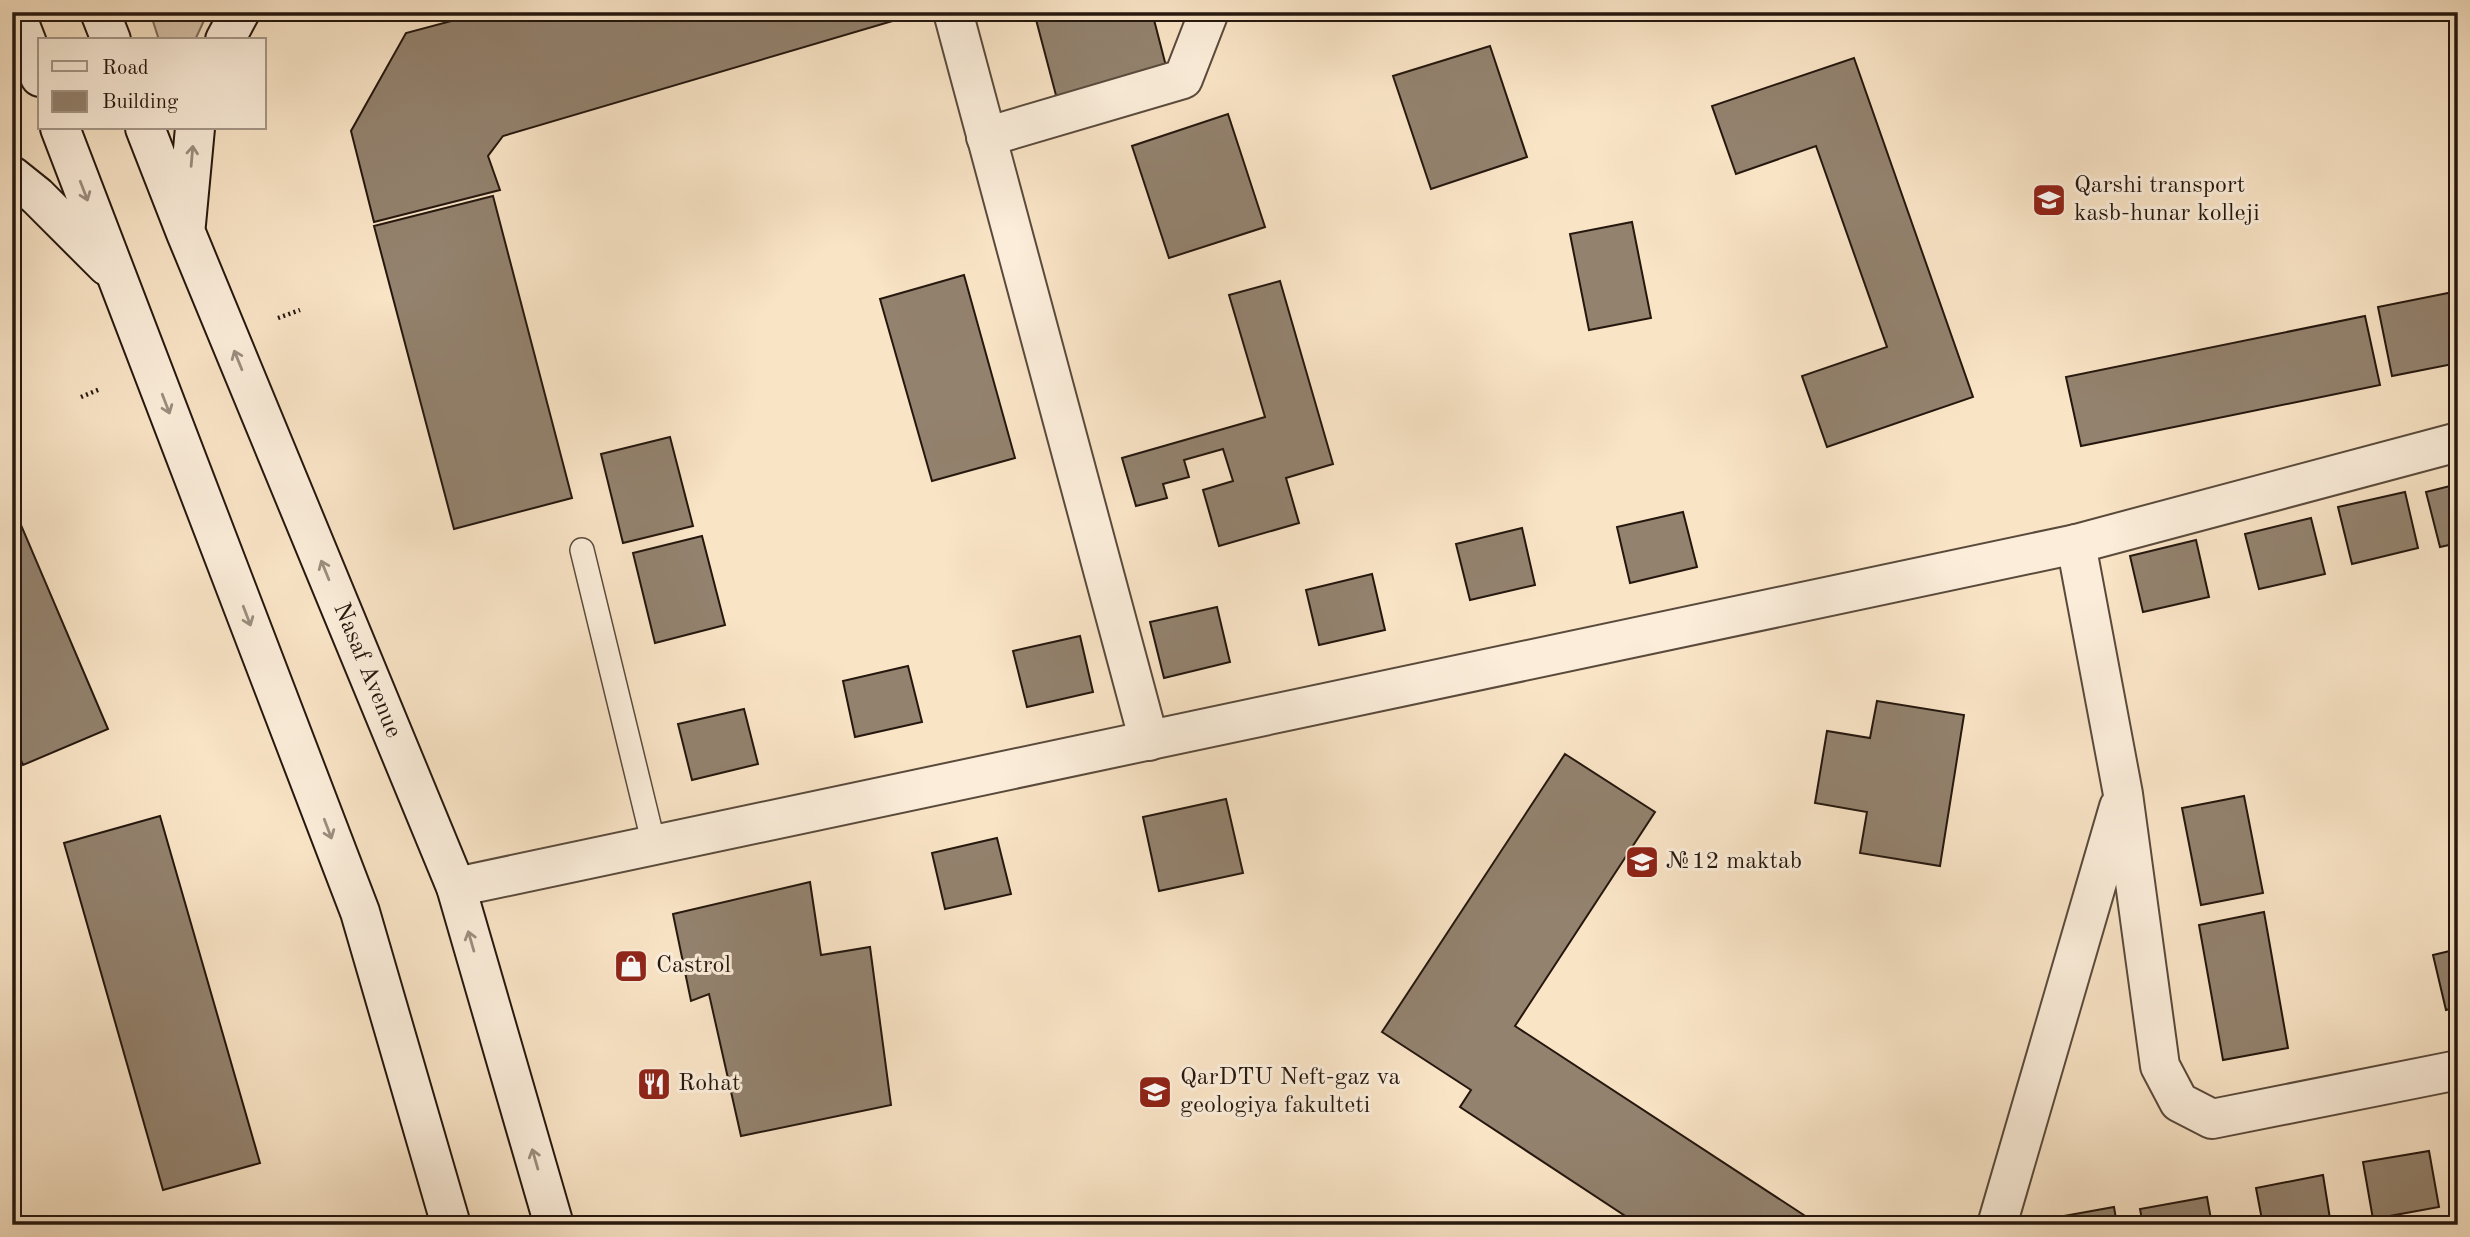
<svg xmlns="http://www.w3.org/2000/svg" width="2470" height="1237" font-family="'Old Standard TT',serif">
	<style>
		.green { fill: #d5c1a7; stroke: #7d6c5a; stroke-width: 2 }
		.building { fill: #93826e; stroke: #25170e; stroke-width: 2 }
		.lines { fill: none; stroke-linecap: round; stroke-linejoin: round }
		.service-casing { stroke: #5a4a3c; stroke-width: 26 }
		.minor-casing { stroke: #5a4a3c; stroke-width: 42 }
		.secondary-casing { stroke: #25170e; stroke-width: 42 }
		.path { stroke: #25170e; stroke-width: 4.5; stroke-dasharray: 2 3.5; stroke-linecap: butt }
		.service { stroke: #fbedda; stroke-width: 23 }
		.minor { stroke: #fbedda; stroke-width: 38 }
		.secondary { stroke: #fbedda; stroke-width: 38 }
		.oneway { stroke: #9b8d7e }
		.labels { text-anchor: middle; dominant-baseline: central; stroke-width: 6; stroke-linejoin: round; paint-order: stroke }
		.poi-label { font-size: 24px; fill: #25170e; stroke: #fbedda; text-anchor: start }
		.street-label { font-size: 24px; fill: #25170e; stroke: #fbedda }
	</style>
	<rect width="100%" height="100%" fill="#f9e4c6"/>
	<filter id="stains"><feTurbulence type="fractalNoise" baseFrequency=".00286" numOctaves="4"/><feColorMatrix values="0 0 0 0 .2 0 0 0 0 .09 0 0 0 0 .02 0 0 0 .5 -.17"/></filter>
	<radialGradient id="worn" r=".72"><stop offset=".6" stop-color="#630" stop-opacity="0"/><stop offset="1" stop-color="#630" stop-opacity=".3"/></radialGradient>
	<path class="green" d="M150 12H208L195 40H159Z"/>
	<g class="building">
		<path d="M485 12H923L503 136 488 156 500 190 374 222 351 131 406 33Z"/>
		<path d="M1034 12H1152L1167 70 1057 99Z"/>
		<path d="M1490 46 1527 157 1431 189 1393 76Z"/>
		<path d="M1854 58 1973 397 1827 447 1802 376 1887 347 1816 146 1736 174 1712 106Z"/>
		<path d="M1228 114 1265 227 1169 258 1132 146Z"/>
		<path d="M493 196 572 498 454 529 374 226Z"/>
		<path d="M1632 222 1651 318 1589 330 1570 234Z"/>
		<path d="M964 275 1015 458 932 481 880 299Z"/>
		<path d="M1280 281 1333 464 1286 478 1299 523 1219 546 1203 490 1233 481 1223 449 1184 460 1189 477 1163 484 1167 498 1136 506 1122 458 1265 417 1229 295Z"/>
		<path d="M2458 291V363L2392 376 2378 307Z"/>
		<path d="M2365 316 2380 385 2081 446 2066 377Z"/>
		<path d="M670 437 693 526 623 543 601 454Z"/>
		<path d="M2458 484V543L2440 547 2426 492Z"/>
		<path d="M2405 492 2418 548 2352 564 2338 507Z"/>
		<path d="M12 504 108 729 23 765 12 739Z"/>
		<path d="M1683 512 1697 567 1630 583 1617 527Z"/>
		<path d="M2311 518 2325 574 2259 589 2245 534Z"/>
		<path d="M1522 528 1535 585 1470 600 1456 544Z"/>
		<path d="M702 536 725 625 655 643 633 553Z"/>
		<path d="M2196 540 2209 597 2143 612 2130 556Z"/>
		<path d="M1372 574 1385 630 1319 645 1306 590Z"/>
		<path d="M1217 607 1230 662 1164 678 1150 622Z"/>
		<path d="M1080 636 1093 692 1027 707 1013 651Z"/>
		<path d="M908 666 922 722 855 737 843 681Z"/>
		<path d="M1877 701 1964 715 1940 866 1860 853 1867 812 1815 803 1827 731 1870 738Z"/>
		<path d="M744 709 758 764 692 780 678 724Z"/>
		<path d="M1565 754 1655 812 1515 1026 1819 1225H1639L1460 1107 1471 1090 1382 1032Z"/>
		<path d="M2244 796 2263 893 2201 905 2182 808Z"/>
		<path d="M1226 799 1243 873 1159 891 1143 817Z"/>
		<path d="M160 816 260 1163 163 1190 64 843Z"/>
		<path d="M997 838 1011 894 945 909 932 853Z"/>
		<path d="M810 882 821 955 870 947 891 1105 741 1136 709 994 691 1001 673 914Z"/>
		<path d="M2264 912 2288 1048 2223 1060 2199 925Z"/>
		<path d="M2458 949V1007L2446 1010 2433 955Z"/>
		<path d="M2429 1151 2439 1207 2373 1219 2363 1162Z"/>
		<path d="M2323 1175 2331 1225H2263L2256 1188Z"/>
		<path d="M2207 1197 2212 1225H2143L2140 1209Z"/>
		<path d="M2114 1207 2117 1225H2048L2047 1219Z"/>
	</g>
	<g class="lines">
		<g class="service-casing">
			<path id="service" d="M582 550 654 845"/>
		</g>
		<g class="minor-casing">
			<g id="minor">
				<path d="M953 12 1149 741"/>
				<path d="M986 137 1183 79 1209 12"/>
				<path d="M2076 544 2123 794 2160 1066 2179 1102 2212 1119 2458 1070"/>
				<path d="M456 887 2076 544 2458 442"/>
				<path d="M1997 1225 2119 807"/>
			</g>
		</g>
		<g class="secondary-casing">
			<g id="secondary">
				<path d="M15 12 40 77"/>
				<path d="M100 12 111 40"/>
				<path d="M225 40 240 12"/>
				<path d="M60 128 360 912 451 1225"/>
				<path id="s1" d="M145 128 186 233 456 887 554 1225"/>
				<path d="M12 176 37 196 107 266"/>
				<path d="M186 224 195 128"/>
			</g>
		</g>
		<g class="path">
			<path d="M278 318 300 310"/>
			<path d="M81 397 100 389"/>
		</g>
		<use href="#service" class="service"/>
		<use href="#minor" class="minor"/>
		<use href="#secondary" class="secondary"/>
	</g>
	<defs><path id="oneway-shaft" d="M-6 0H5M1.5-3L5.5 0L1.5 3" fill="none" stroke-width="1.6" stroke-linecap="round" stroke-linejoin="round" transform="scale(1.75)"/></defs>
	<g class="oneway">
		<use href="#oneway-shaft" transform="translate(192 156) rotate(-85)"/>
		<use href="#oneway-shaft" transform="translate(84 191) rotate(69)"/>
		<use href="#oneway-shaft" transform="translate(238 360) rotate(-112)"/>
		<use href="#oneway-shaft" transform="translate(166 404) rotate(69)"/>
		<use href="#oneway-shaft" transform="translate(325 570) rotate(-112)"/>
		<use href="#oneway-shaft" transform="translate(247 616) rotate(69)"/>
		<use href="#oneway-shaft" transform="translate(328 829) rotate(69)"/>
		<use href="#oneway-shaft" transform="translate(471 941) rotate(-106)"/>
		<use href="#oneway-shaft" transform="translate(535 1159) rotate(-106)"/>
	</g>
	<defs>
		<g id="university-square" transform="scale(1.75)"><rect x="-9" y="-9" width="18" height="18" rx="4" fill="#8f2418" stroke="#fbedda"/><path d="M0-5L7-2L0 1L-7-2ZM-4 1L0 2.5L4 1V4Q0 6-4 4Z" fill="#fff"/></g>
		<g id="school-square" transform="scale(1.75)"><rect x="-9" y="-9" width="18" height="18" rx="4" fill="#8f2418" stroke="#fbedda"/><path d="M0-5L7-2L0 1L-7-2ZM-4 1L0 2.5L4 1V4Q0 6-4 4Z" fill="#fff"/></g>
		<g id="shop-square" transform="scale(1.75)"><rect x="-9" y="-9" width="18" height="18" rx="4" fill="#8f2418" stroke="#fbedda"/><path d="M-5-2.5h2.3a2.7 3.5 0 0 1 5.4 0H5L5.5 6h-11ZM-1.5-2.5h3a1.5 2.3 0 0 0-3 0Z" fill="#fff"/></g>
		<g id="restaurant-square" transform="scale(1.75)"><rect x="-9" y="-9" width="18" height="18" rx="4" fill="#8f2418" stroke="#fbedda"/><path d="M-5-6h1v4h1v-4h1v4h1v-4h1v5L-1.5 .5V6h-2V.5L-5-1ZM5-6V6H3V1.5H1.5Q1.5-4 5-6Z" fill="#fff"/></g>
	</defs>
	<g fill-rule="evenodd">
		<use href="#university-square" x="2049" y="200"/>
		<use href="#school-square" x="1642" y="862"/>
		<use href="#shop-square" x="631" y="966"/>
		<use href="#restaurant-square" x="654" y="1084"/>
		<use href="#university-square" x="1155" y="1092"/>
	</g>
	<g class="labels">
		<g class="poi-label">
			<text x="2074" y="186">Qarshi transport<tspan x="2074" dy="28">kasb-hunar kolleji</tspan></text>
			<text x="1666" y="862">№12 maktab</text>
			<text x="656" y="966">Castrol</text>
			<text x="1180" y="1078">QarDTU Neft-gaz va<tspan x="1180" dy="28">geologiya fakulteti</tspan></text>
			<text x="678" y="1084">Rohat</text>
		</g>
		<g class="street-label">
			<text stroke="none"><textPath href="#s1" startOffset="586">Nasaf Avenue</textPath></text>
		</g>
	</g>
	<rect width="2470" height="1237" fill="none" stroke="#f9e4c6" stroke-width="42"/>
	<rect x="14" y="14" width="2442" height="1209" fill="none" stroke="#25170e" stroke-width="3.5"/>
	<rect x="21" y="21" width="2428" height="1195" fill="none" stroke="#25170e" stroke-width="2"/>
	<rect x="38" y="38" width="228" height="91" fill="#fbedda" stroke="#a59788" stroke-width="2"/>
	<rect x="52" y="61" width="35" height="10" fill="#fbedda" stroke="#a59788" stroke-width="2"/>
	<text x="102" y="74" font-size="21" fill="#25170e">Road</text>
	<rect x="52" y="91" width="35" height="21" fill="#93826e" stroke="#a59788" stroke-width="2"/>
	<text x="102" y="108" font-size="21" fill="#25170e">Building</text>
	<rect width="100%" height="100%" filter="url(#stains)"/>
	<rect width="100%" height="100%" fill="url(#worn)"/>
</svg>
